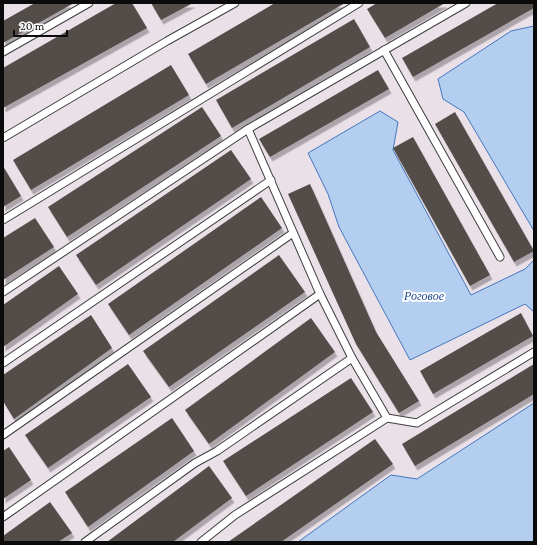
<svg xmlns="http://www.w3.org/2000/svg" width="537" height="545" font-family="'Crimson Pro',serif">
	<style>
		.industrial { fill: #e9e0e8 }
		.water { fill: #b4ceef; stroke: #4376bf }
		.building { fill: #524e48; filter: url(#shadow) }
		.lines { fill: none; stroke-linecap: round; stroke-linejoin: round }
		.service-casing { stroke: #3e3e3e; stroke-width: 9 }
		.service { stroke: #fff; stroke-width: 7 }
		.labels { text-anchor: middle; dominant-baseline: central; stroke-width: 4; stroke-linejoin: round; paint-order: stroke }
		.water-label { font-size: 12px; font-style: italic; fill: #214b8f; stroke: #fff }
	</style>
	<defs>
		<filter id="shadow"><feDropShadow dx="2.5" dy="4.5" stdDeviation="0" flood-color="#0004"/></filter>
	</defs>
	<rect width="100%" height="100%" fill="#fdfdeb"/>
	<path class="industrial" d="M5 3H534V26L511 31 443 99 464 112 534 231V260L525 269 471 295 393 150 398 122 309 153 328 194 339 227 410 360 525 304 534 312V403L417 479 391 475 298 542H3V4Z"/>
	<g class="water">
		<path d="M534 26V231L464 112 443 99 438 79 511 31Z"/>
		<path d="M380 111 398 122 393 150 471 295 525 269 534 260V312L525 304 410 360 339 227 328 194 308 153Z"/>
		<path d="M534 403V542H298L391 475 417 479Z"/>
	</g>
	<g class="building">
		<path d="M35 3H74L3 43V21Z"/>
		<path d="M116 3H132L147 28 3 108V68Z"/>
		<path d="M151 3H193L161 20Z"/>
		<path d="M275 3H345L206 84 188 54Z"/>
		<path d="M377 3H445L385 38 367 9Z"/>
		<path d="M498 3H534V8L413 77 402 58Z"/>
		<path d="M354 19 370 47 232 128 216 100Z"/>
		<path d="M171 65 189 95 31 190 13 160Z"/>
		<path d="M378 70 389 89 270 157 259 139Z"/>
		<path d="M202 107 221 136 67 237 48 207Z"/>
		<path d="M455 112 534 251 514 262 435 124Z"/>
		<path d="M413 137 490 275 470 286 393 148Z"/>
		<path d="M231 150 251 179 96 285 76 255Z"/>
		<path d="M3 166 21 196 3 207Z"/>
		<path d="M310 184 376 332 419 401 399 413 356 344 288 194Z"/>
		<path d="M261 197 282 228 129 335 108 304Z"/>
		<path d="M35 218 54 247 3 280V238Z"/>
		<path d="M279 255 305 292 169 387 143 351Z"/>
		<path d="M59 266 78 294 3 347V305Z"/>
		<path d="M521 313 533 336 433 394 420 371Z"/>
		<path d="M91 315 112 348 14 419 3 401V375Z"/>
		<path d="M311 318 335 352 209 444 185 410Z"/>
		<path d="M128 364 151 397 48 468 25 435Z"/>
		<path d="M534 364V394L415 466 402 444Z"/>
		<path d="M351 378 373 412 246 496 223 461Z"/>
		<path d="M172 418 194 451 88 527 65 492Z"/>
		<path d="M375 439 393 464 281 542H228Z"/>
		<path d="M9 447 31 480 3 499V451Z"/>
		<path d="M209 466 232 498 173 542H107Z"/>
		<path d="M50 502 72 533 58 542H3V536Z"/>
	</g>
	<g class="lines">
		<g class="service-casing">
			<g id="service">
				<path d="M384 50 500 257"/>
				<path d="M3 52 89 3"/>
				<path d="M248 129 320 294 352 358"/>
				<path d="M3 138 167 41 235 3"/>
				<path d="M3 220 359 3"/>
				<path d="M3 292 248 129 466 3"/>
				<path d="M3 363 271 180"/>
				<path d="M3 435 293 233"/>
				<path d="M3 517 320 294"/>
				<path d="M85 542 195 463 217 451 352 358 387 418 417 423 534 352"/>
				<path d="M201 542 235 515 387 418"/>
			</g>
		</g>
		<use href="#service" class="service"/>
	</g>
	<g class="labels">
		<g class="water-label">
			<text x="424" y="296">Роговое</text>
		</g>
	</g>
	<rect width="537" height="545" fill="none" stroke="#0b0b0b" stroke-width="8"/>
	<path d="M14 30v6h53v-6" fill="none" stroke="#0b0b0b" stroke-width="2"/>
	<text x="20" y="30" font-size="12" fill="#0b0b0b" stroke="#ffffff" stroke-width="3" paint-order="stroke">20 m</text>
</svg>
